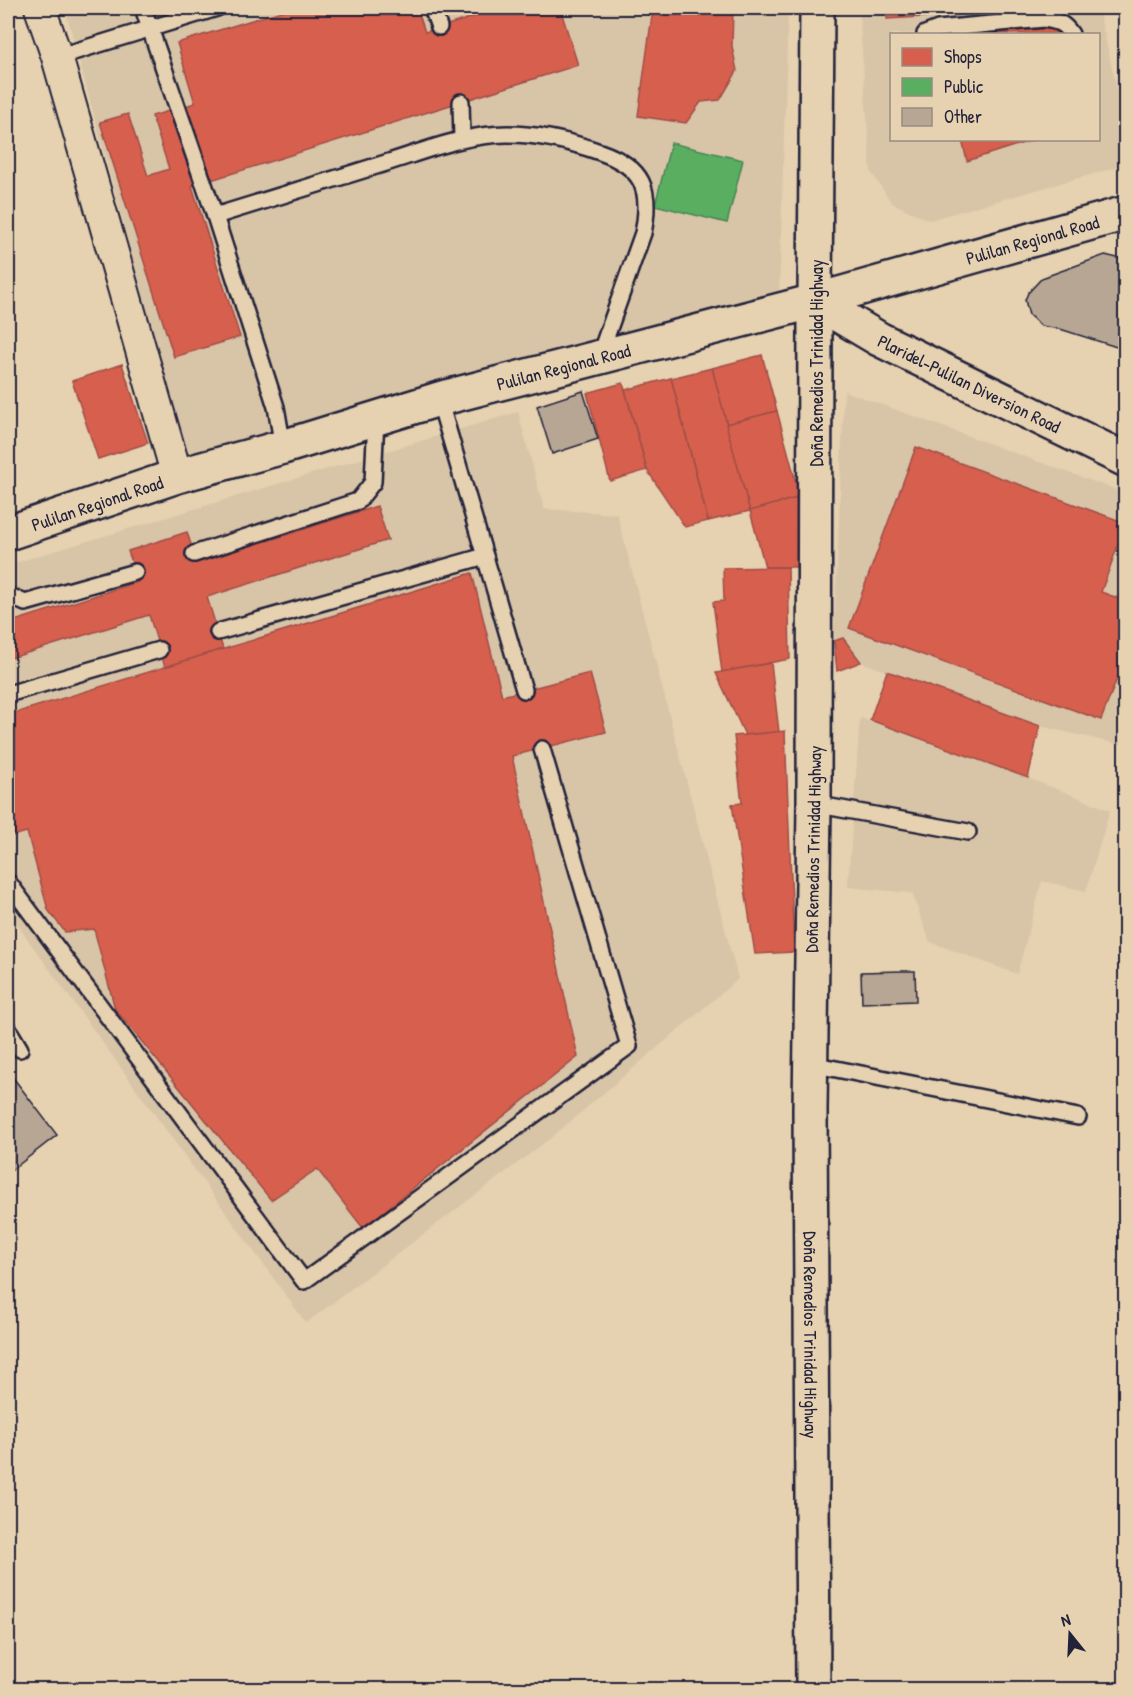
<svg xmlns="http://www.w3.org/2000/svg" width="1133" height="1697" font-family="'Patrick Hand',sans-serif">
	<style>
		.built { fill: #d8c4a7; fill-rule: evenodd }
		.shops { fill: #d6604d; stroke: #a04d48; stroke-width: 1.5 }
		.public { fill: #5aae61; stroke: #498456; stroke-width: 1.5 }
		.building { fill: #b6a693; stroke: #22223b; stroke-width: 1.5 }
		.lines { fill: none; stroke-linecap: round; stroke-linejoin: round }
		.service-casing { stroke: #22223b; stroke-width: 20 }
		.minor-casing { stroke: #22223b; stroke-width: 34 }
		.secondary-casing { stroke: #22223b; stroke-width: 38 }
		.primary-casing { stroke: #22223b; stroke-width: 38 }
		.trunk-casing { stroke: #22223b; stroke-width: 38 }
		.service { stroke: #e6d1b0; stroke-width: 15 }
		.minor { stroke: #e6d1b0; stroke-width: 30 }
		.secondary { stroke: #e6d1b0; stroke-width: 33 }
		.primary { stroke: #e6d1b0; stroke-width: 33 }
		.trunk { stroke: #e6d1b0; stroke-width: 33 }
		.labels { text-anchor: middle; dominant-baseline: central; stroke-width: 6; stroke-linejoin: round; paint-order: stroke }
		.street-label { font-size: 18px; fill: #22223b; stroke: #e6d1b0 }
	</style>
	<rect width="100%" height="100%" fill="#e6d1b0"/>
	<filter id="ink" filterUnits="userSpaceOnUse"><feTurbulence type="fractalNoise" baseFrequency=".0167" numOctaves="2"/><feDisplacementMap in="SourceGraphic" scale="12" xChannelSelector="R" yChannelSelector="G"/><feConvolveMatrix kernelMatrix="1 2 1 2 8 2 1 2 1" color-interpolation-filters="sRGB"/></filter>
	<g filter="url(#ink)">
		<g class="built">
			<path d="M65 8H788L779 296 186 456Z"/>
			<path d="M859 8H1098L1125 123V165L929 220 892 203 871 172ZM892 34H1098V140H892Z"/>
			<path d="M844 391 1125 493V746L1040 726 861 662 843 638 834 641Z"/>
			<path d="M518 412 544 509 617 514 738 979 552 1137 306 1323 8 912V565Z"/>
			<path d="M860 718 1028 778 1110 810 1086 891 1042 881 1017 974 930 942 912 893 848 887Z"/>
		</g>
		<g class="shops">
			<path d="M291 8H417L425 32 502 8H560L578 65 192 186 240 337 174 357 100 122 128 114 148 176 169 169 152 116 195 103 177 43Z"/>
			<path d="M653 8H733L732 46 737 71 720 100 701 102 686 123 638 116Z"/>
			<path d="M887 8H957L958 15 887 19Z"/>
			<path d="M1057 28 1059 34H976Z"/>
			<path d="M962 140H1033L967 161Z"/>
			<path d="M762 355 777 411 726 424 712 368Z"/>
			<path d="M122 364 148 443 98 459 72 381Z"/>
			<path d="M712 368 750 511 708 521 671 378Z"/>
			<path d="M671 378 708 521 685 527 647 470 625 390Z"/>
			<path d="M623 383 647 470 610 481 587 393Z"/>
			<path d="M777 411 800 497 750 511 726 424Z"/>
			<path d="M916 447 1126 523 1101 592 1126 601V655L1101 720 849 628Z"/>
			<path d="M800 497 797 567H765L750 511Z"/>
			<path d="M377 506 388 540 207 597 223 649 165 667 149 615 8 659V623L138 582 128 551 187 532 197 563Z"/>
			<path d="M788 567 790 659 722 672 713 602 724 601 723 568Z"/>
			<path d="M472 573 502 696 590 673 606 732 512 756 578 1057 363 1228 317 1169 271 1200 115 1009 94 929 65 932 48 910 27 832 8 837V715Z"/>
			<path d="M843 638 861 662 837 671 834 641Z"/>
			<path d="M771 663 779 732 745 735 716 673Z"/>
			<path d="M887 671 1040 726 1028 778 870 720Z"/>
			<path d="M785 731 794 952 755 954 732 804 742 803 734 736Z"/>
		</g>
		<path class="public" d="M671 143 743 160 727 223 655 205Z"/>
		<g class="building">
			<path d="M1105 255 1126 260V350L1060 329 1041 326 1029 315 1025 300 1028 293 1042 278Z"/>
			<path d="M583 391 598 439 552 454 537 406Z"/>
			<path d="M902 971H915L916 1001 862 1003 861 972Z"/>
			<path d="M8 1071 57 1135 8 1173Z"/>
		</g>
		<g class="lines">
			<g class="service-casing">
				<g id="service">
					<path d="M143 8 215 216 276 407 283 447"/>
					<path d="M432 8 439 27"/>
					<path d="M925 34 938 29 1044 19C1057 21 1064 23 1071 34"/>
					<path d="M57 57 217 8"/>
					<path d="M461 102 462 139"/>
					<path d="M215 216C273 198 331 180 389 162 427 150 467 134 507 134 540 134 569 141 600 152 643 167 652 189 643 233L599 357"/>
					<path d="M439 399 524 690"/>
					<path d="M194 554 358 501 373 482 376 418"/>
					<path d="M8 595 25 603 135 572"/>
					<path d="M218 632 485 556"/>
					<path d="M8 694 159 650"/>
					<path d="M814 804 968 832"/>
					<path d="M8 882 304 1281 629 1046 542 749"/>
					<path d="M8 1029 20 1049"/>
					<path d="M811 1064 1078 1117"/>
				</g>
			</g>
			<g class="minor-casing">
				<path id="minor" d="M40 8 57 57 177 476"/>
			</g>
			<g class="secondary-casing">
				<g id="secondary">
					<path id="s1" d="M815 301 1126 213"/>
				</g>
			</g>
			<g class="primary-casing">
				<g id="primary">
					<path id="s2" d="M8 533 177 476 283 447 439 399 815 301 814 804 810 1110 813 1690"/>
				</g>
			</g>
			<g class="trunk-casing">
				<g id="trunk">
					<path id="s3" d="M817 8 815 301 879 339 1126 460"/>
				</g>
			</g>
			<use href="#service" class="service"/>
			<use href="#minor" class="minor"/>
			<use href="#secondary" class="secondary"/>
			<use href="#primary" class="primary"/>
			<use href="#trunk" class="trunk"/>
		</g>
	</g>
	<g class="labels">
		<g class="street-label">
			<text stroke="none"><textPath href="#s1" startOffset="226">Pulilan Regional Road</textPath></text>
			<text transform="translate(816 363) rotate(-90)">Doña Remedios Trinidad Highway</text>
			<text stroke="none"><textPath href="#s2" startOffset="580">Pulilan Regional Road</textPath></text>
			<text stroke="none"><textPath href="#s3" startOffset="468">Plaridel-Pulilan Diversion Road</textPath></text>
			<text stroke="none"><textPath href="#s2" startOffset="94">Pulilan Regional Road</textPath></text>
			<text transform="translate(813 849) rotate(-89)">Doña Remedios Trinidad Highway</text>
			<text stroke="none"><textPath href="#s2" startOffset="1874">Doña Remedios Trinidad Highway</textPath></text>
		</g>
	</g>
	<rect width="1133" height="1697" fill="none" stroke="#e6d1b0" stroke-width="30"/>
	<rect x="15" y="15" width="1103" height="1667" fill="none" stroke="#22223b" stroke-width="2" filter="url(#ink)"/>
	<rect x="890" y="33" width="210" height="108" fill="#e6d1b0" stroke="#988b81" stroke-width="1.5"/>
	<rect x="902" y="48" width="30" height="18" fill="#d6604d" stroke="#988b81" stroke-width="1.5"/>
	<text x="944" y="63" font-size="18" fill="#22223b">Shops</text>
	<rect x="902" y="78" width="30" height="18" fill="#5aae61" stroke="#988b81" stroke-width="1.5"/>
	<text x="944" y="93" font-size="18" fill="#22223b">Public</text>
	<rect x="902" y="108" width="30" height="18" fill="#b6a693" stroke="#988b81" stroke-width="1.5"/>
	<text x="944" y="123" font-size="18" fill="#22223b">Other</text>
	<g transform="translate(1070 1634) rotate(342)" stroke="#e6d1b0" stroke-width="4.5" paint-order="stroke">
	<path d="M0-4.5L10 22L0 15L-10 22Z" fill="#22223b"/>
	<text y="-9" font-size="16" font-weight="bold" text-anchor="middle" fill="#22223b">N</text>
	</g>
</svg>
